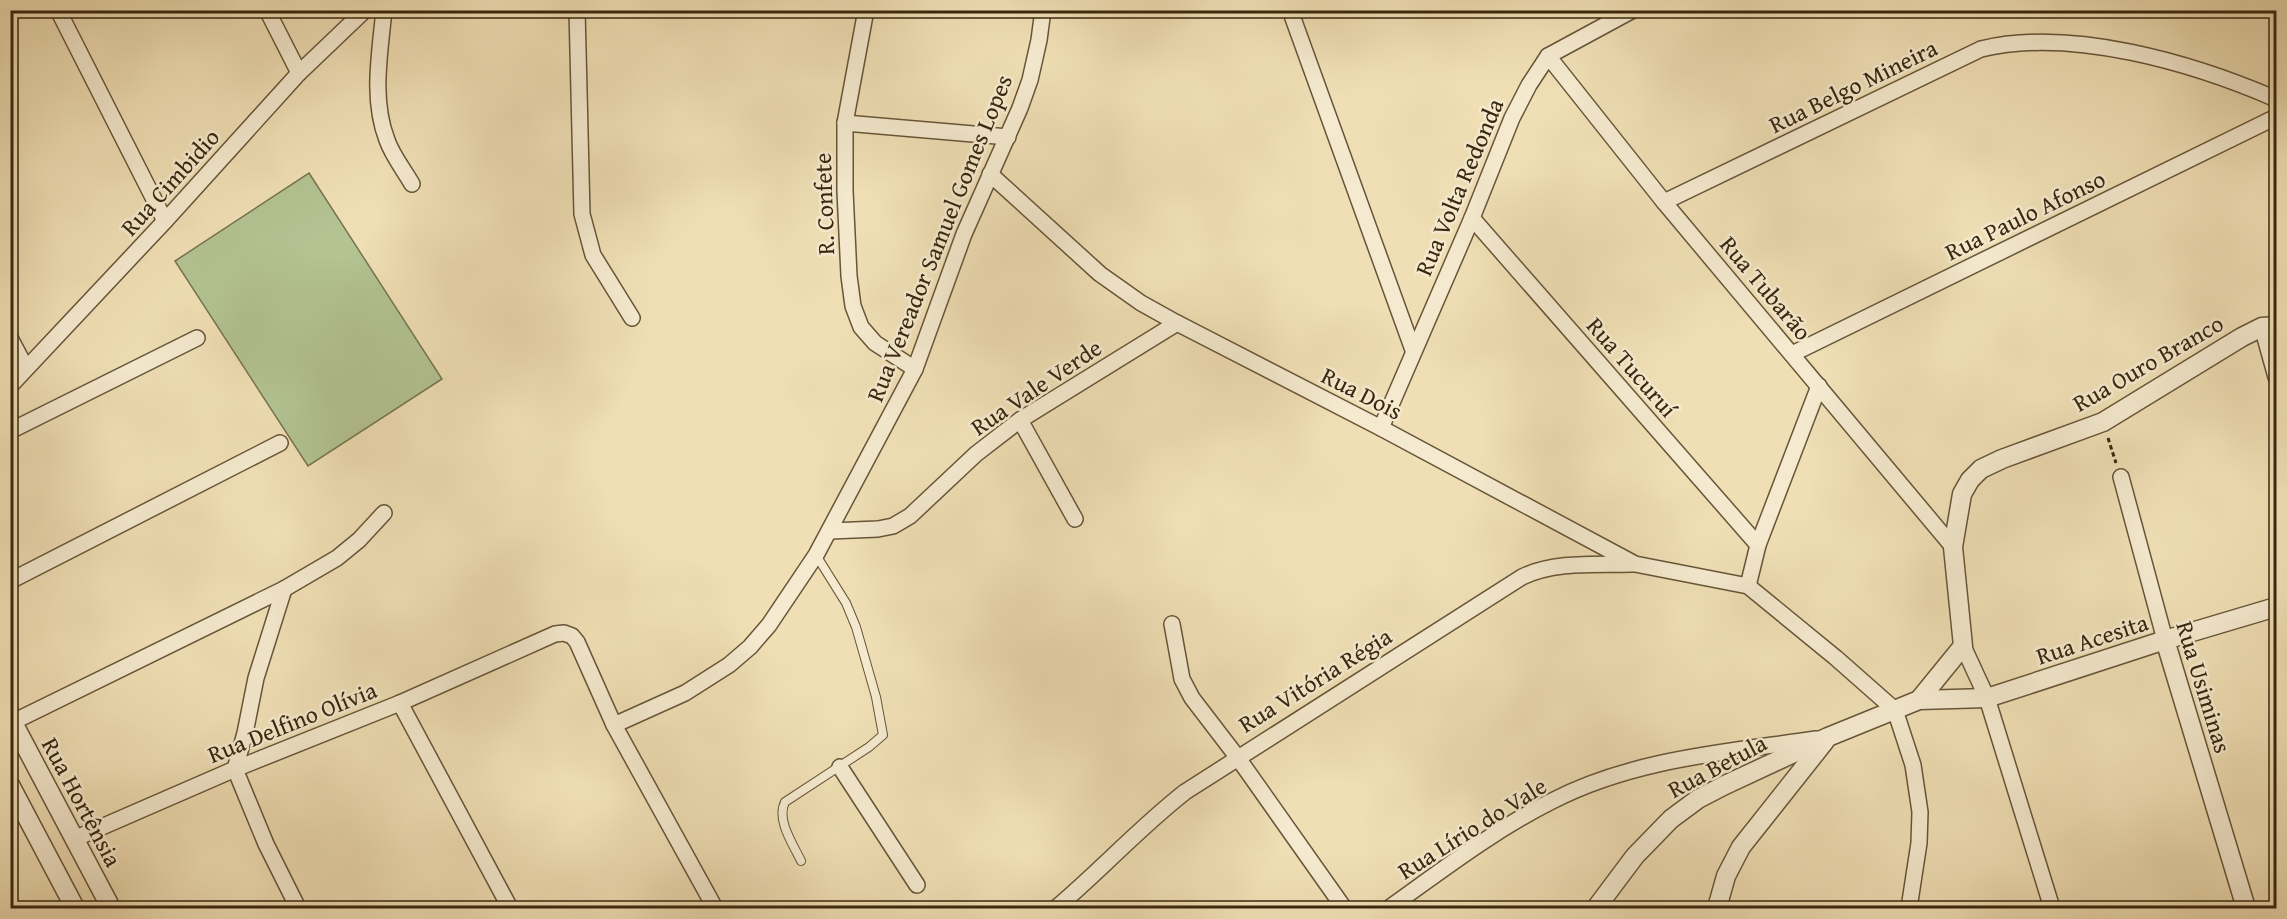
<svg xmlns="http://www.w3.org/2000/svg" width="2287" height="919" font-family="'Gentium Book Plus',serif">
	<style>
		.green { fill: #b3c392; stroke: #767550; stroke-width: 1.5 }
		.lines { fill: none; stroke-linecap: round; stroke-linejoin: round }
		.service-casing { stroke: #675538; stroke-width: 10 }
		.minor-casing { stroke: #675538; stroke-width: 18 }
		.tertiary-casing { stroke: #675538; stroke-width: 21 }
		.path { stroke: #39270e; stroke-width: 3; stroke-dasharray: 4.5 3; stroke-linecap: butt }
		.service { stroke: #f5eacf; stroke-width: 8 }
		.minor { stroke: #f5eacf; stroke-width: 15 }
		.tertiary { stroke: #f5eacf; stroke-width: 18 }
		.labels { text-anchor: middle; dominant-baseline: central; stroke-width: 5; stroke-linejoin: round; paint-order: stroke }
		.street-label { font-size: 24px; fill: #39270e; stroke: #f5eacf }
	</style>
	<rect width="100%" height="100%" fill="#f0dfb5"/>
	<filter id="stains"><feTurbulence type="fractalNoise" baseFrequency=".00333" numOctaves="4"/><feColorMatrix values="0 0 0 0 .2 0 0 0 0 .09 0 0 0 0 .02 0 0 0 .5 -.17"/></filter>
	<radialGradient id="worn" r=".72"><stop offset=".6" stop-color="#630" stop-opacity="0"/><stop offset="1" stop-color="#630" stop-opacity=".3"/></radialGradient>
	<path class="green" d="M309 173 442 379 308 466 175 261Z"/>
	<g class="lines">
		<g class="service-casing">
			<path id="service" d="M801 861C793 844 776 820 785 802L869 747 883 735 876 697 856 627 846 603 816 555"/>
		</g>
		<g class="minor-casing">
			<g id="minor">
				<path d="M58 10 165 221"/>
				<path d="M267 10 299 73"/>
				<path d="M384 10C380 53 371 99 387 140 392 155 404 170 412 184"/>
				<path d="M577 10 582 214 593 255 632 318"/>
				<path d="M866 10 845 123V191L849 276 853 306 861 327 875 343 915 369"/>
				<path d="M1290 10 1413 350"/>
				<path d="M1548 56 1664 202 1953 547"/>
				<path d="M845 123 1008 137"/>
				<path d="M990 174 1100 274 1141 303 1177 323 1381 428 1635 564 1748 586 1836 658 1895 710 1913 765 1920 812 1919 843 1909 908"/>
				<path d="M1664 202 1981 49C2071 27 2193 63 2276 99"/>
				<path d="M1472 218 1758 545"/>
				<path d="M2262 327 2276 377"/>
				<path d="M10 338 26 368"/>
				<path d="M1792 354 2276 117"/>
				<path d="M10 386 165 221 299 73 365 10"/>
				<path d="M1020 420 1075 519"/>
				<path d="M1381 428 1472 218 1512 118 1529 85 1548 56 1633 10"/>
				<path d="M10 431 197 338"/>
				<path d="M2121 477 2165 640"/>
				<path d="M830 531 878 529 893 526 910 516 976 454 1020 420 1177 323"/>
				<path d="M10 581 280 443"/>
				<path d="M1748 586 1758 545 1819 386"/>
				<path d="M284 589 256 678 245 733 235 769 266 844 298 908"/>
				<path d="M1172 624 1182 679 1192 698 1238 758 1344 908"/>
				<path d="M1963 646 1987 698 2052 908"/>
				<path d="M400 703 510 908"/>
				<path d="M13 722 284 589 337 558 359 540 384 513"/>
				<path d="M614 725 685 693 729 665 750 647 769 625 816 555 915 369 964 234 1020 108 1030 80 1039 40 1043 10"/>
				<path d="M840 767 917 885"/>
				<path d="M74 839 235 769 400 703 555 634 564 633 572 636 577 642 614 725 715 908"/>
				<path d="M1056 908C1100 871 1139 828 1185 792L1522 577C1555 561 1596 565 1632 564"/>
				<path d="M1389 908C1441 871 1494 830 1552 801 1633 759 1727 752 1816 739"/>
			</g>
		</g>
		<g class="tertiary-casing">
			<g id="tertiary">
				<path d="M2165 640 2246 908"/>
				<path d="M1919 700 1963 646 1953 547 1962 494 1970 480 1981 469 2002 459 2103 422 2242 337 2262 327 2276 326"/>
				<path d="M10 717 111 908"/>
				<path d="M10 785 75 908"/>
				<path d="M1596 908 1635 856 1671 819 1698 799 1725 785 1828 737 1919 700 1987 698 2165 640 2276 607"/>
				<path d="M1717 908 1726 876 1741 847 1825 741"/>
			</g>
		</g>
		<path class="path" d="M2108 438 2116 463"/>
		<use href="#service" class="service"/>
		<use href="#minor" class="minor"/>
		<use href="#tertiary" class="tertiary"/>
	</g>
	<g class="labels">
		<g class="street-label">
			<text transform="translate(1853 86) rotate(-26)">Rua Belgo Mineira</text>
			<text transform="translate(170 182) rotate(-48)">Rua Cimbidio</text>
			<text transform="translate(1459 187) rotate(-67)">Rua Volta Redonda</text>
			<text transform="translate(824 204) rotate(-92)">R. Confete</text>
			<text transform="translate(2025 215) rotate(-26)">Rua Paulo Afonso</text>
			<text transform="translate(939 238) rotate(-68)">Rua Vereador Samuel Gomes Lopes</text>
			<text transform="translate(1766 288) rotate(50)">Rua Tubarão</text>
			<text transform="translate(2148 363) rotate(-30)">Rua Ouro Branco</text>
			<text transform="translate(1632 367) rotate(49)">Rua Tucuruí</text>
			<text transform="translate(1036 387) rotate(-34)">Rua Vale Verde</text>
			<text transform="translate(1362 393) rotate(27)">Rua Dois</text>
			<text transform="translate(2092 639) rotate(-18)">Rua Acesita</text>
			<text transform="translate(1315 680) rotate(-32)">Rua Vitória Régia</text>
			<text transform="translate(2204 687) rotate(73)">Rua Usiminas</text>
			<text transform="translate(292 722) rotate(-22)">Rua Delfino Olívia</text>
			<text transform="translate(1717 766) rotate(-28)">Rua Betula</text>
			<text transform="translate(82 802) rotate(62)">Rua Hortênsia</text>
			<text transform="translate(1472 828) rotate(-32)">Rua Lírio do Vale</text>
		</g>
	</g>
	<rect width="2287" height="919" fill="none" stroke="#f0dfb5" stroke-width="36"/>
	<rect x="12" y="12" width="2263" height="895" fill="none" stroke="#39270e" stroke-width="3"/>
	<rect x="18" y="18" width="2251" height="883" fill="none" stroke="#39270e" stroke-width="1.5"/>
	<rect width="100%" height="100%" filter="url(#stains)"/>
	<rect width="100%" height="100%" fill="url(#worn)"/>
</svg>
